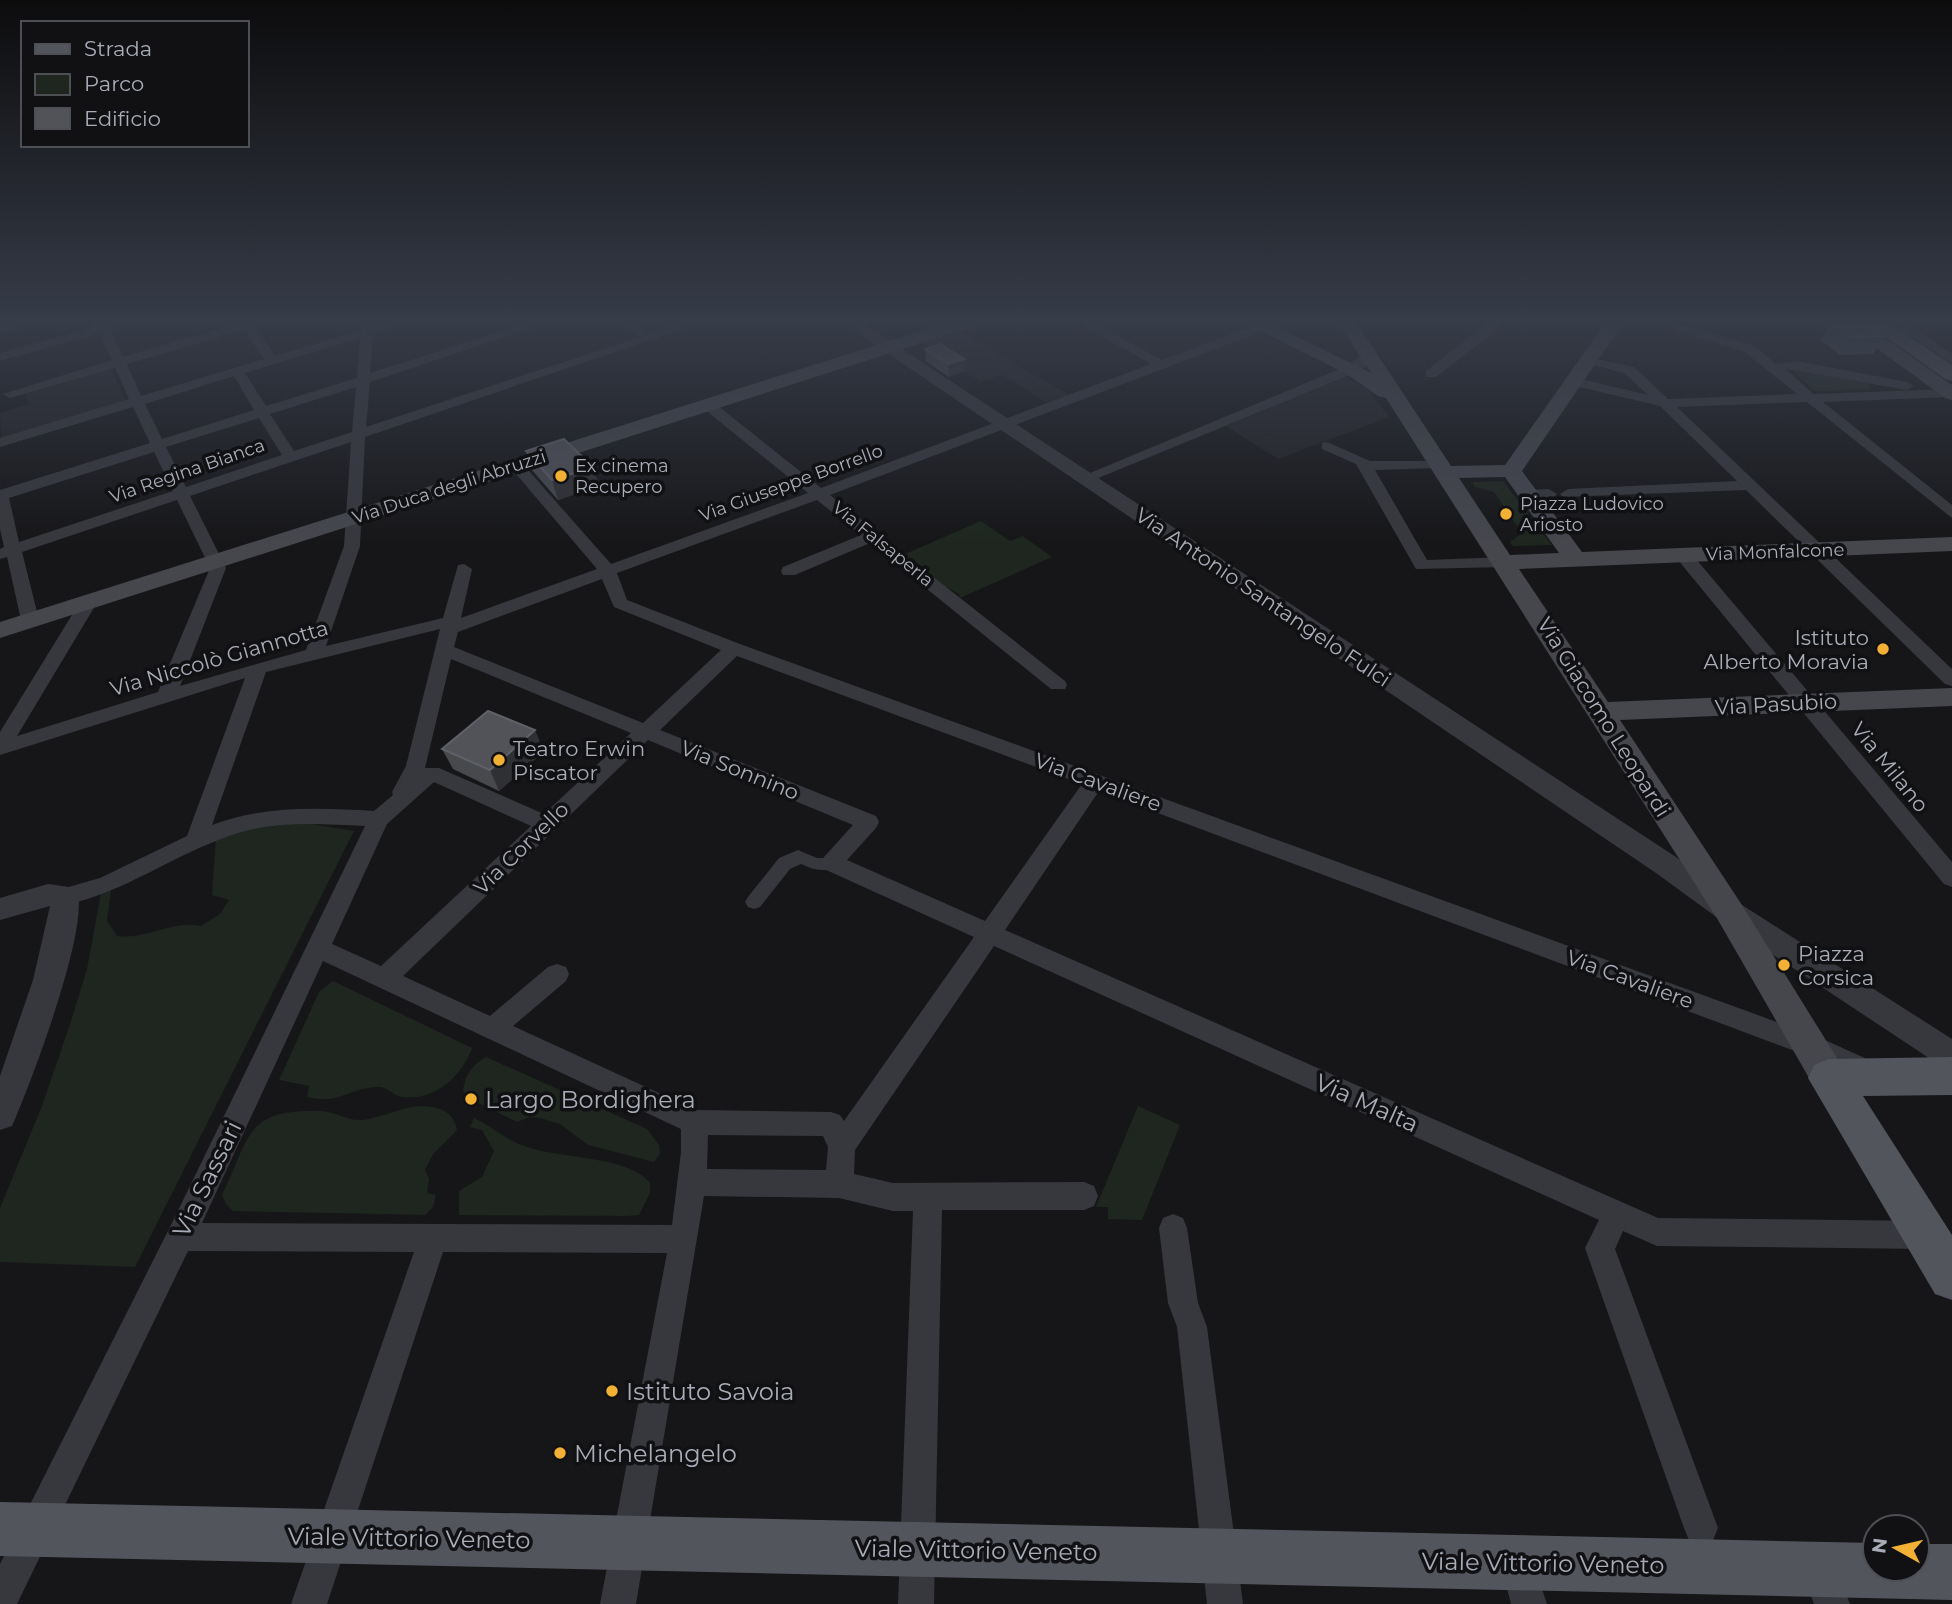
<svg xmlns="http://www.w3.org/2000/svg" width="1952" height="1604" font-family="Montserrat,sans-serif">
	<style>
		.built { fill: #222225 }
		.green { fill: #1e261f }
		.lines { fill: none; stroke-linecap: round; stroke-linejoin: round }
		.pedestrian { fill: #37383d; fill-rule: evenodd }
		.minor { fill: #37383d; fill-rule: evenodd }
		.tertiary { fill: #37383d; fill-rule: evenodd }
		.secondary { fill: #45474d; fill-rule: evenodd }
		.primary { fill: #53555c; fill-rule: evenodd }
		.wall { fill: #47494d }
		.shaded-wall { fill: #2f3033 }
		.building { fill: #525359; stroke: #5f6168; stroke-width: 2 }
		.poi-dot { fill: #f2b134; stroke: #111113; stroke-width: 2.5 }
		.labels { text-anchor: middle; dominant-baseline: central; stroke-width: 7; stroke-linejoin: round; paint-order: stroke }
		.far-poi-label { font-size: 18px; fill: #a8adb8; stroke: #111113; text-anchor: start }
		.far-street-label { font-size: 18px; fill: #a8adb8; stroke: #111113 }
		.street-label { font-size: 21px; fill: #a8adb8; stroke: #111113 }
		.poi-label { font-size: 21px; fill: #a8adb8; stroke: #111113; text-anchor: start }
		.near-poi-label { font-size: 24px; fill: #a8adb8; stroke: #111113; text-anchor: start }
		.near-street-label { font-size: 24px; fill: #a8adb8; stroke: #111113 }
	</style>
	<rect width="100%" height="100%" fill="#161618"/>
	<g class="built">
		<path d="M960 330 1020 367 1070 395 1047 403 1002 375 981 382 920 343Z"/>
		<path d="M111 369 126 400 1 439 0 413 29 404 25 394Z"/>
		<path d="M1346 377 1369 390 1389 417 1278 459 1226 426Z"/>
	</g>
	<g class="green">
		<path d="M1793 371 1869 383 1870 389 1815 391Z"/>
		<path d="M1503 481 1552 545 1513 546 1510 542 1522 533 1494 492 1475 487 1472 482Z"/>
		<path d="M981 521 1010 541 1023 536 1052 557 960 598 959 594 946 587 905 554Z"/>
		<path d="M305 823 354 831 135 1267 0 1262V1208L42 1106 70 1024 87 969 101 893 111 890 107 921 117 936C147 940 172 920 201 926L220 914 229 900 212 895 216 838 252 825Z"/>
		<path d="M333 981 472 1048C462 1076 434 1102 401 1097 393 1095 387 1086 377 1087 356 1088 345 1097 329 1099 322 1100 314 1098 307 1097L309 1086 279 1080 319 992Z"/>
		<path d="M486 1057 647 1129 659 1145 660 1154 654 1162 588 1145 560 1124 540 1118 530 1117 517 1122 470 1099 463 1091C465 1075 472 1065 486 1057Z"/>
		<path d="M419 1106C438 1107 453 1109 457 1130L433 1154 425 1170 429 1179 427 1193 436 1195 433 1207 425 1215 233 1211 226 1204 222 1195C251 1135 245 1109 320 1111 334 1111 347 1121 362 1120 381 1118 399 1108 419 1106Z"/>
		<path d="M1138 1106 1180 1125 1142 1220 1108 1219V1207H1096Z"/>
		<path d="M474 1118C491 1126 505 1139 522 1145 554 1159 629 1155 650 1183V1193L639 1215 625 1216 459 1215V1191L482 1177 494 1151 482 1130 470 1127Z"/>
	</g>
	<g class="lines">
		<path class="pedestrian" d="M798 850 817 858H838L840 863 838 868C824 872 813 870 801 864L790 869 760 907 754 909 748 907 745 902 748 897 779 858Z"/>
		<g class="minor">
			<path d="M26 319H47L0 334V326Z"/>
			<path d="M94 319H106L108 323 143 319 111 330 123 357 240 323 237 319H274L255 327 275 356 361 330 363 319H373L374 326 395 319H415L373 334 370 373 540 319H559L370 382 366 427 640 337 616 319H631L651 333 693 319H712L365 437 360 546 326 646 443 618 458 565 464 564 472 569 461 618 597 569 511 468V462H521L611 564 808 493 703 408V402H713L821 488 1151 364 1071 319H1087L1162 360 1258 324H1266V330L830 495 1065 681 1067 685 1065 689H1051L870 543 795 575H783L781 571 783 567 861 535 817 500 617 573 627 600 740 644 1818 1037 1876 1063 1880 1071 1876 1079 1867 1083 1800 1053 1099 791 1005 930 1658 1218 1926 1221 1936 1225 1940 1235 1936 1245 1926 1249 1657 1246 1623 1231 1615 1249 1718 1528 1713 1540 1701 1545 1689 1540 1684 1528 1585 1248 1599 1220 994 946 855 1150 854 1174 893 1183 1084 1182 1094 1186 1098 1196 1094 1206 1084 1210H942L934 1604H898L913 1211H893L839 1198 704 1196 636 1604H600L667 1253 443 1252 327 1604H291L414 1252 188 1251 17 1604H0V1564L170 1227 365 826C321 824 274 820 232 835 175 854 127 891 66 905L58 902 55 896 58 890 100 878 187 836 245 678 0 755V732L83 597 89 596 98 601 17 736 158 692 210 568 177 500 22 552 39 620 30 625 21 620 7 557 0 559V549L4 547 0 529V490L150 443 133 407 0 447V438L129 399 115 368 10 398 3 394 112 360 100 333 0 361V353L97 326ZM244 330 264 359 141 396 127 364ZM360 338 357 378 266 406 245 373ZM234 376 254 410 162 439 145 404ZM356 387 352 432 294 451 270 414ZM259 418 282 455 186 487 166 447ZM351 442 344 546 306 650 180 686 226 568 190 496ZM154 452 173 491 19 542 9 498ZM602 579 614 607 721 650 643 723 454 647 458 632ZM440 629 406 766 392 792 393 795 374 811C319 808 265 805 212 825L266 672ZM737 656 1082 784 985 921 847 860 876 828 879 822 876 816 660 730ZM451 659 631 733 544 814 439 768H425ZM648 740 853 825 824 857 821 863 824 869 974 937 844 1121 840 1115 831 1112 696 1110 513 1026 566 981 569 974 566 967 557 964 548 967 490 1016 403 976ZM434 782 531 826 381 966 332 944 387 824ZM323 961 681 1129V1152L672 1225 202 1223ZM708 1135 823 1136 828 1147 826 1170 707 1169Z"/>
			<path d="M1492 319H1505L1488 337 1436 377H1426V371Z"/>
			<path d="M1642 319H1662L1755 346 1776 364 1797 361 1907 382 1914 386 1907 390 1786 369 1813 394 1952 389V397L1823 402 1952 505V518L1807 402 1677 407 1952 669V686L1945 684 1746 490 1563 497 1560 494 1568 489 1737 481 1660 406 1567 384 1565 381 1572 377 1648 395 1624 373 1582 362V356L1634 367 1668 399 1797 394 1745 352Z"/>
			<path d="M1886 319H1901L1952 354V364Z"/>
			<path d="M1367 349 1373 353 1366 367 1357 372 1091 481H1081L1078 478 1347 366Z"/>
			<path d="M1327 442 1370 461H1445L1447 464 1440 468 1375 470 1427 560 1505 557 1513 562 1505 567 1416 569 1356 464 1322 449V443Z"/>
			<path d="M1549 489 1557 494 1554 497 1529 500 1521 495 1529 490Z"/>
			<path d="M1684 551 1690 552 1952 862V887L1944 884 1678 560 1676 556Z"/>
			<path d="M1173 1214 1183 1218 1187 1228 1198 1303 1207 1327 1243 1604H1207L1177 1327 1168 1303 1159 1228 1163 1218Z"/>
			<path d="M1518 1547 1530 1552 1547 1604H1511L1501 1564 1506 1552Z"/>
			<path d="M1819 1553 1831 1558 1850 1604H1814L1802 1570 1807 1558Z"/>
		</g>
		<g class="tertiary">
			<path d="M837 319H856L1676 857 1739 903 1952 1039V1070L1941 1066 1719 919 1656 873Z"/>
			<path d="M48 884 76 888C93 921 29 1088 12 1126L0 1130V1076L33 980 50 906 0 920V898Z"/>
		</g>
		<g class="secondary">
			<path d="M959 319H987L984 323 0 638V622Z"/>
			<path d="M1236 319H1260L1371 373 1336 319H1354L1451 466 1505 465 1608 319H1626L1522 471 1582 552 1952 537V551L1519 569 1608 702 1952 688V706L1620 720 1740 902 1842 1066 1847 1078 1842 1090 1829 1095 1816 1090 1718 920 1386 398 1378 396 1345 373ZM1505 477 1559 553 1510 555 1459 478Z"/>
			<path d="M1837 319H1858L1952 385V400L1945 398Z"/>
		</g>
		<g class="primary">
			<path d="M1861 319H1884L1952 365V381L1945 379Z"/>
			<path d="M1952 1057V1095L1863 1096 1952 1235V1300L1935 1294 1808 1078 1814 1065 1829 1059Z"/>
			<path d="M0 1502 1875 1543V1569H1917V1544H1952V1600L0 1556Z"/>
		</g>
	</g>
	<g class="wall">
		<path d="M1831 322 1885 336 1873 354 1840 355 1821 340Z"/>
		<path d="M925 349 964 371 949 377 926 361Z"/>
		<path d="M526 451 593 467 599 486 558 500 532 470Z"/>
		<path d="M442 749 544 751 499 791 453 769Z"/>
	</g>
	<g class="shaded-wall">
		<path d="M964 359V371L949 377 948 364Z"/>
		<path d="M593 467 599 486 558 500 552 480Z"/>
		<path d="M535 730 544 751 499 791 490 770Z"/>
	</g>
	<g class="building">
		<path d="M1864 321 1885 336 1851 337 1831 322Z"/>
		<path d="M940 344 964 359 948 364 925 349Z"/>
		<path d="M564 439 593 467 552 480 526 451Z"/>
		<path d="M488 711 535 730 490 770 442 749Z"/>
	</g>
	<linearGradient id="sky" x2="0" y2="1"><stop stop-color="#0c0c0d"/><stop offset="0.59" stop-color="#363c48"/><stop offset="1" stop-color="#363c48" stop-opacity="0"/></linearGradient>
	<rect width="1952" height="544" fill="url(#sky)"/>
	<g class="poi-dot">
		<circle cx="561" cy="476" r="7"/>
		<circle cx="1506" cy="514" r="7"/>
		<circle cx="1883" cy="649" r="7"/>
		<circle cx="499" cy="760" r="7"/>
		<circle cx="1784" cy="965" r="7"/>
		<circle cx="471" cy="1099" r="7"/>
		<circle cx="612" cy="1391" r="7"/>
		<circle cx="560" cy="1453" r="7"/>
	</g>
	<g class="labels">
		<g class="far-poi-label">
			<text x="575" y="466">Ex cinema<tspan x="575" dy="21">Recupero</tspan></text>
			<text x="1520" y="504">Piazza Ludovico<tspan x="1520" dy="21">Ariosto</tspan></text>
		</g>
		<g class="far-street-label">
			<text transform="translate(187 471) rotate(-19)">Via Regina Bianca</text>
			<text transform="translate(791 483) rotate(-20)">Via Giuseppe Borrello</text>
			<text transform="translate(449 487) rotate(-18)">Via Duca degli Abruzzi</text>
			<text transform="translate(883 544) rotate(39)">Via Falsaperla</text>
			<text transform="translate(1775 552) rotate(-2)">Via Monfalcone</text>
		</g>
		<g class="street-label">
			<text transform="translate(1263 597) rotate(34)">Via Antonio Santangelo Fulci</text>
			<text transform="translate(219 658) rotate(-16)">Via Niccolò Giannotta</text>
			<text transform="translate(1776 704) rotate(-3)">Via Pasubio</text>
			<text transform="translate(1604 717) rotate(58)">Via Giacomo Leopardi</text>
			<text transform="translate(1890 767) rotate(51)">Via Milano</text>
			<text transform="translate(740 770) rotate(22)">Via Sonnino</text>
			<text transform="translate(1098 782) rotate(20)">Via Cavaliere</text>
			<text transform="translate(521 848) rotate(-44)">Via Corvello</text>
			<text transform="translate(1630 979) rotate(20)">Via Cavaliere</text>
		</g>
		<g class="poi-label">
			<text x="1869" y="637" text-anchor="end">Istituto<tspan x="1869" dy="24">Alberto Moravia</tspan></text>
			<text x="513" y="748">Teatro Erwin<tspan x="513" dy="24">Piscator</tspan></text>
			<text x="1798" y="953">Piazza<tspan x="1798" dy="24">Corsica</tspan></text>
		</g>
		<g class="near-poi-label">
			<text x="485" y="1099">Largo Bordighera</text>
			<text x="626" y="1391">Istituto Savoia</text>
			<text x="574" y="1453">Michelangelo</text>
		</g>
		<g class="near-street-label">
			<text transform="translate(1367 1103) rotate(24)">Via Malta</text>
			<text transform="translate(207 1179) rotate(-64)">Via Sassari</text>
			<text transform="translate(409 1538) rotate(1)">Viale Vittorio Veneto</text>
			<text transform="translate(976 1550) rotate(1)">Viale Vittorio Veneto</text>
			<text transform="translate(1543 1563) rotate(1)">Viale Vittorio Veneto</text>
		</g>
	</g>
	<rect x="21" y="21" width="228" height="126" fill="#111113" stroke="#4d4f55" stroke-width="2"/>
	<rect x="35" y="44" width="35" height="10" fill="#53555c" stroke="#4d4f55" stroke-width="2"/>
	<text x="84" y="56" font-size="21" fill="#a8adb8">Strada</text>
	<rect x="35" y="74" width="35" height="21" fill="#1e261f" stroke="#4d4f55" stroke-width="2"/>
	<text x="84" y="91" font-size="21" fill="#a8adb8">Parco</text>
	<rect x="35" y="108" width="35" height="21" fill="#525359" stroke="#4d4f55" stroke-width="2"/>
	<text x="84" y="126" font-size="21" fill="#a8adb8">Edificio</text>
	<g transform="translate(1896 1548) rotate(278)"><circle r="33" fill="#111113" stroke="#4d4f55" stroke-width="2"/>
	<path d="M0-5L12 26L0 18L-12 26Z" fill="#f2b134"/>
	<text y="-10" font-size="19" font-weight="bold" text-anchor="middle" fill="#a8adb8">N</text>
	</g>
</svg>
